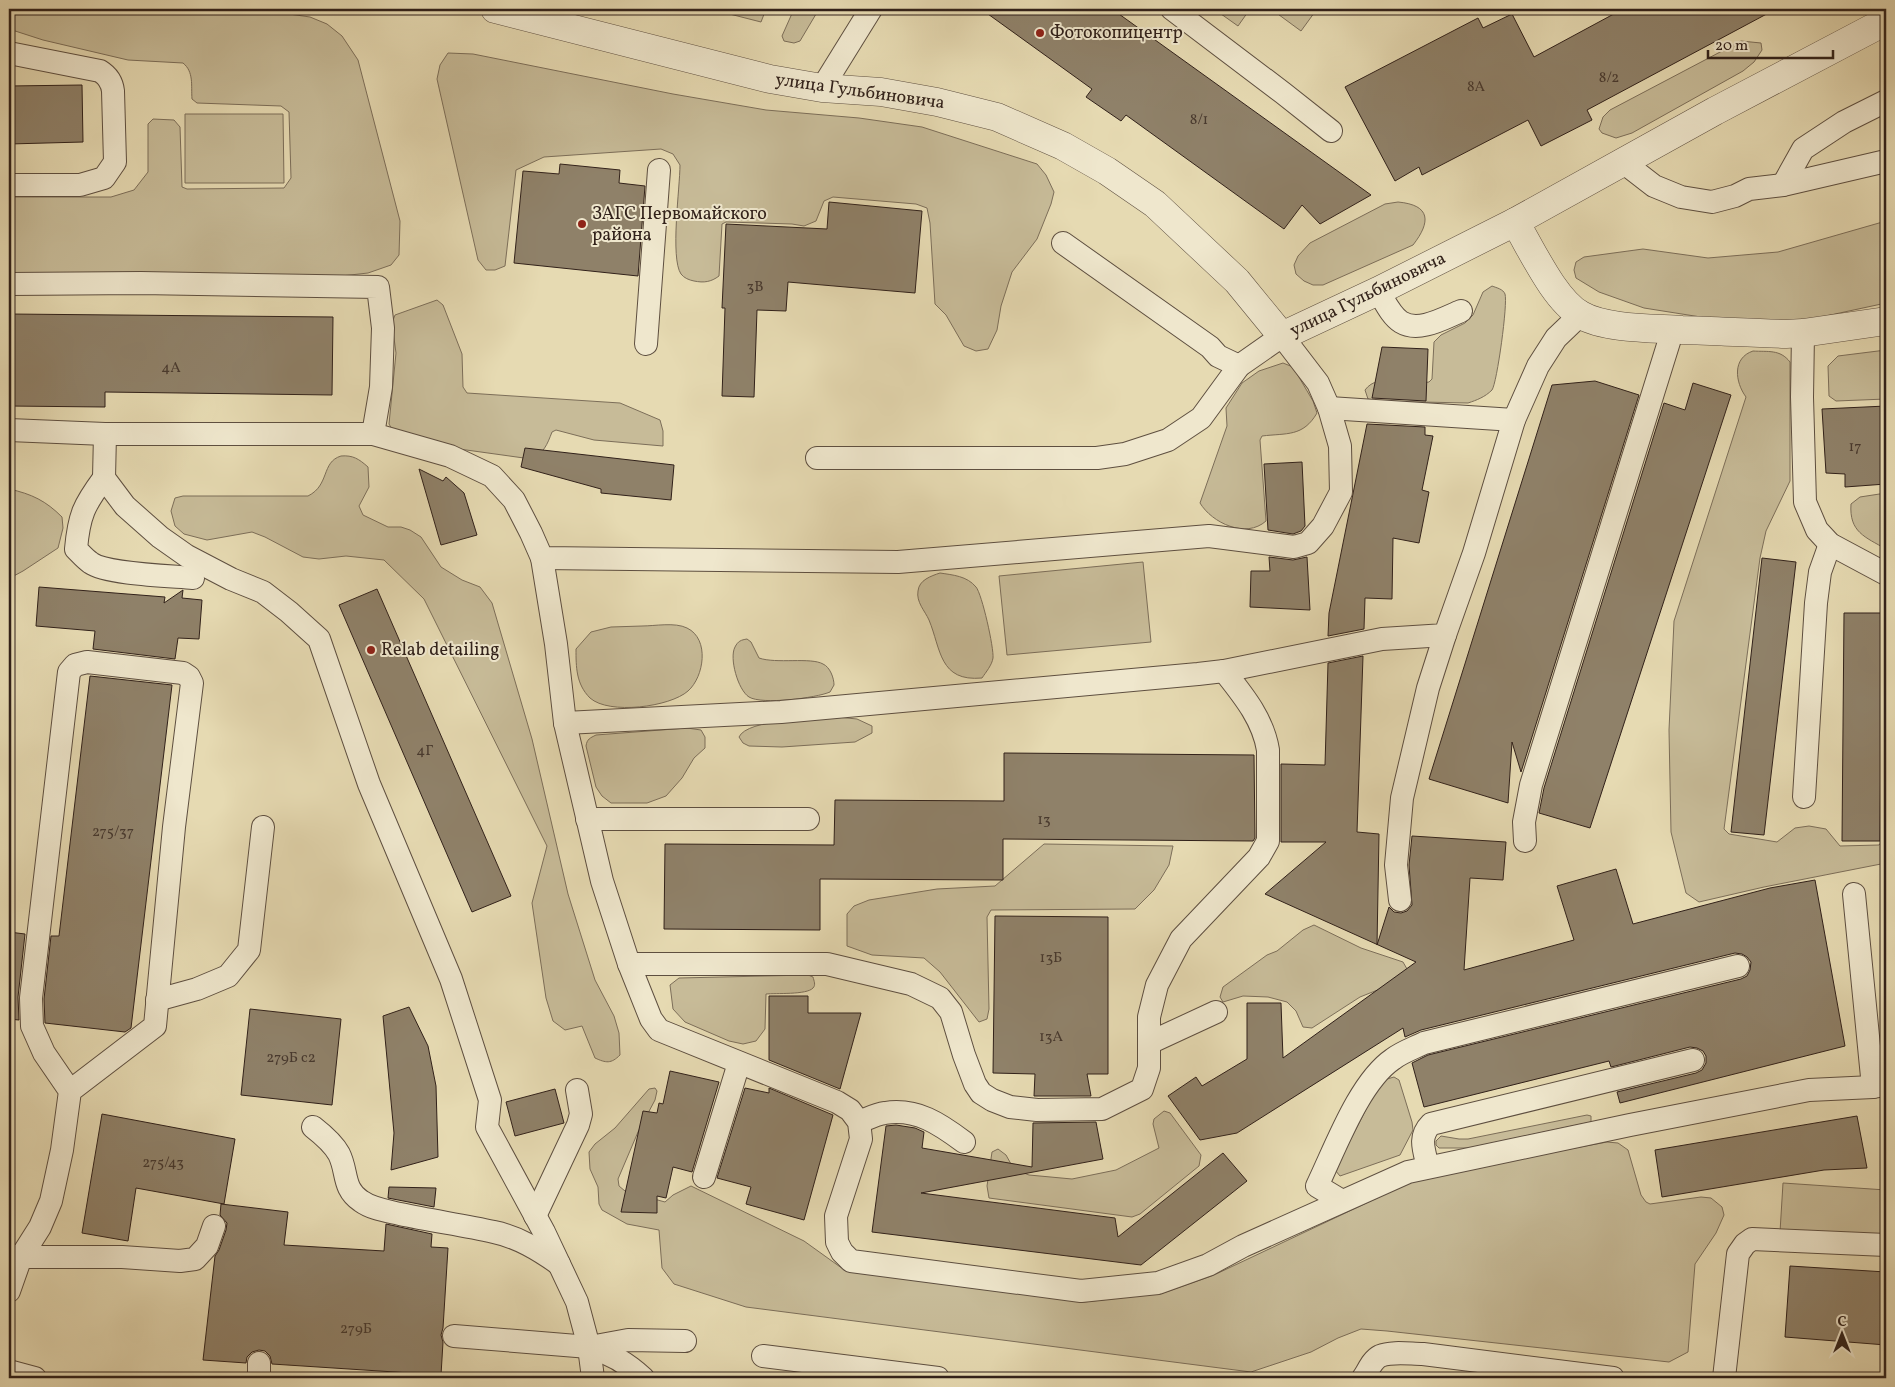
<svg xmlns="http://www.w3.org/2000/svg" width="1895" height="1387" font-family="Vollkorn,serif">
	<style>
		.green { fill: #c7bb98; stroke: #7c6e59 }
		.building { fill: #8f8169; stroke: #31211a }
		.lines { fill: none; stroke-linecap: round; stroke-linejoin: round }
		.service-casing { stroke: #5e4f40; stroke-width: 24 }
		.minor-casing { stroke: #5e4f40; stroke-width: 29 }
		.service { stroke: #efe7cd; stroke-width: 22 }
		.minor { stroke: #efe7cd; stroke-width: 28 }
		.poi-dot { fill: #8f2418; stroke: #efe7cd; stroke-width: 2 }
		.labels { text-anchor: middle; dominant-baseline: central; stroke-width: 4; stroke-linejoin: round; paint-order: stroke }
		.number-label { font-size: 15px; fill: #48392e }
		.poi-label { font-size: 18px; fill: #31211a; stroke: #efe7cd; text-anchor: start }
		.street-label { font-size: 18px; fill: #31211a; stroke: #efe7cd }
	</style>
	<rect width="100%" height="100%" fill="#e6dab2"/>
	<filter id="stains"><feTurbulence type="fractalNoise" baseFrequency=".004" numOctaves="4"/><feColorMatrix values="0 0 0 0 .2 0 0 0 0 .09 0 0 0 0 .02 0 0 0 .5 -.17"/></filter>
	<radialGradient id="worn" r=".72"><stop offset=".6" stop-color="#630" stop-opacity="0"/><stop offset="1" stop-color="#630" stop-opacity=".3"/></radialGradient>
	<g class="green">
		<path d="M9 9H254L310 17 327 24 342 36 358 60 400 221 399 255 391 265 368 273 341 276H9V197H111L134 190 148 172V124L153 119 174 120 180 127 182 187 187 189 284 188 291 178 289 112 281 106 197 103 192 99C191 85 194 72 183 63L128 60 43 40 9 29Z"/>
		<path d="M710 9H766L761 22Z"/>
		<path d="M794 9H819L800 41 794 43 784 41 782 36Z"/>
		<path d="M1214 9H1250L1238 26Z"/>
		<path d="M1271 9H1317L1301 31Z"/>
		<path d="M1741 41 1761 43 1762 50 1754 62 1743 71 1632 133 1616 138 1602 133 1599 129 1603 117 1610 110Z"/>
		<path d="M448 53 473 54 673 94 766 110 859 118 922 127 1037 164 1046 175 1054 192 1051 204 1037 239 1012 272 1001 306 997 330 988 349 976 351 964 346 946 315 935 304 930 223 927 208 916 204 833 197 824 201 816 221 804 226 792 224 726 222 722 224 719 276C711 282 704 283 694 281 689 280 684 278 681 274 670 258 680 187 680 165L673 154 661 149 544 157 516 170 505 266 495 270H486L478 260 437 79 440 65Z"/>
		<path d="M185 114H283L284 183H185Z"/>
		<path d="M1398 202C1431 205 1431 222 1413 245L1323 285H1313L1304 281 1296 274 1294 265 1298 256 1310 243 1385 204Z"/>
		<path d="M1886 221V303L1798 322 1726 321 1644 308 1599 292 1576 278 1574 270 1576 262 1584 257 1643 249 1708 258 1778 252Z"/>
		<path d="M1492 286C1497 288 1503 289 1505 294 1508 303 1497 383 1492 390 1485 397 1477 400 1468 403L1375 401 1368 399 1365 390C1379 371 1409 386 1429 382L1432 379 1434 342 1441 335 1465 323 1473 315 1483 292Z"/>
		<path d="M437 300 443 305 462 354 463 387 467 393 620 403 660 420 663 431V446L594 440 556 430 552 432C547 445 544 453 531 459L452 448 393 431 389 424 396 353 392 323 395 315Z"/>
		<path d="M1886 350V399L1836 401 1829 396 1828 366 1838 356Z"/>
		<path d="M1753 351C1768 352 1780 349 1790 362V481L1766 531 1760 558 1724 829 1729 834 1777 842 1795 828 1809 826 1826 829 1840 846 1879 845 1886 836V863L1764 887 1699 902 1686 893 1671 832 1669 730 1674 621 1746 397C1735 382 1732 358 1753 351Z"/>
		<path d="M1283 363 1293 367 1313 401 1317 413C1303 437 1287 433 1262 436L1260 440 1266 521C1246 539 1212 523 1200 503L1227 426 1226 408 1242 383 1259 371Z"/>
		<path d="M341 456C353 455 359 459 368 467L369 487 359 506 363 515 388 527H401L410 530 421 537 441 567 462 580 480 587 492 603 532 739 568 894 595 980 614 1016 619 1033 620 1055C611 1064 606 1063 595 1058L582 1026 565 1030 553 1021 546 998 532 903 547 846 424 599 384 560 346 556 319 559 303 557 265 537 252 532 207 540 184 534 175 526 171 511 175 498 183 496H308C330 485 321 462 341 456Z"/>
		<path d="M9 489C32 494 46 501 62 517L63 528 58 548 23 571 10 578Z"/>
		<path d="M1886 493V549C1865 537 1849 532 1851 504L1860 497Z"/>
		<path d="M1143 562 1151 642 1007 655 999 576Z"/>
		<path d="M940 573C953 575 967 576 976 587 982 594 994 648 993 658 992 665 986 672 982 678 939 682 941 649 929 620 925 611 916 602 918 591 919 580 931 576 940 573Z"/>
		<path d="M642 626C655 626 675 622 687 628 710 639 704 677 688 691 670 707 609 715 590 698 576 684 576 667 576 649L591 632 611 627Z"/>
		<path d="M747 639 751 642 759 658C776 664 811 657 823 664 830 667 834 678 834 685L830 692C816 698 762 705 749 697 738 690 729 658 735 647 738 641 741 640 747 639Z"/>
		<path d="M837 717 857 719 872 726V733L855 742 782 747 749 746 743 743 739 737C747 719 817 718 837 717Z"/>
		<path d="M687 728 701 730 705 737V748L694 758 682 778 666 796 647 803H611L602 796 596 787 586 746C587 739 590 738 596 735Z"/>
		<path d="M1044 844 1173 846 1169 865 1154 890 1135 909 991 910 987 917 989 1009 987 1019 979 1022 940 972 924 958 872 955 847 946V914L854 906 869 900 937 889 995 886Z"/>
		<path d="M1314 925 1361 948 1403 962 1407 969 1400 981 1360 997 1312 1028 1303 1027 1296 1011 1287 1002 1268 997 1243 996 1223 1002 1220 997 1223 987 1267 955 1277 951 1303 930Z"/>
		<path d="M808 975 813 977C814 981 816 985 813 988 807 995 775 993 766 994L765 1029 756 1041 743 1044 729 1041 685 1022 673 1009 670 985 679 978Z"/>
		<path d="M1394 1077 1399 1080 1412 1122 1413 1130 1400 1155 1340 1176 1335 1170 1378 1086 1387 1079Z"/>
		<path d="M655 1088 657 1091 655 1100 638 1132 618 1179 619 1186 625 1191 665 1202 673 1195 691 1186 804 1241 843 1269 1084 1302 1163 1293 1214 1275 1411 1182 1510 1160 1607 1142 1618 1143 1628 1150 1641 1195 1646 1202 1650 1204 1701 1197 1711 1198 1722 1207 1724 1215 1716 1233 1695 1264 1688 1352 1669 1362 1387 1331 1361 1329 1338 1338 1311 1352 1251 1372 746 1307 674 1284 662 1268 659 1230 627 1224 602 1210 599 1204 598 1187 590 1169 589 1152 595 1144 615 1128 649 1089Z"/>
		<path d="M1164 1111 1170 1113 1201 1155 1199 1166 1140 1214 1132 1217 989 1198 987 1186 992 1152 998 1149 1006 1155 1011 1164 1019 1171 1029 1175 1072 1179 1116 1170 1159 1148 1153 1124 1154 1119Z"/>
		<path d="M1587 1115 1591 1116V1122L1469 1148H1439L1436 1145V1141L1441 1136 1459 1139H1468Z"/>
		<path d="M1783 1183 1886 1190V1238L1780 1232Z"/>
	</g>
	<g class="building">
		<path d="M981 9H1112L1371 195 1320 224 1302 205 1284 229 1126 115 1121 121 1086 97 1092 89Z"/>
		<path d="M1623 9H1776L1587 110 1592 120 1541 146 1528 120 1422 175 1419 167 1395 181 1345 87 1478 18 1483 28 1512 14 1534 57Z"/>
		<path d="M82 85 83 142 9 144V86Z"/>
		<path d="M560 164 620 170 619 183 645 186 638 276 514 263 523 171 559 174Z"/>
		<path d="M829 202 922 211 915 293 788 282 786 311 757 310 754 397 722 396 725 308H722L726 224 827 229Z"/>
		<path d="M9 314 333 317 332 395 105 392V407L9 406Z"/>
		<path d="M1382 347 1428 349 1426 401 1372 398Z"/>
		<path d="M1595 381 1639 395 1521 772 1512 742 1508 803 1429 779 1552 385Z"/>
		<path d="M1693 383 1731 395 1590 828 1539 813 1544 788 1664 403 1685 410Z"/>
		<path d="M1886 406V484L1845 487V474L1826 473 1822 409Z"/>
		<path d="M1367 424 1425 427V435L1433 436 1422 490 1429 492 1419 543 1393 538 1392 599 1365 598 1364 629 1328 636 1329 613Z"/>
		<path d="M525 448 674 465 671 500 601 493V489L521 467Z"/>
		<path d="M1302 462 1305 526 1301 531 1293 534 1268 530 1264 464Z"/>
		<path d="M419 469 443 481 446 477 464 493 477 535 441 545Z"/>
		<path d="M1269 557 1293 560 1307 557 1310 610 1250 607 1251 571H1270Z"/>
		<path d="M1762 558 1796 562 1764 835 1731 832Z"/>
		<path d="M39 587 165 597 164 603 183 590 182 598 202 600 199 639 178 638 175 659 93 649 95 631 36 626Z"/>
		<path d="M377 589 511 896 472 912 339 605Z"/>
		<path d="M1844 613H1882L1880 841H1842Z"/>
		<path d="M1363 656 1357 832 1379 834 1377 945 1389 907 1394 912 1401 913 1407 911 1412 905 1409 865 1412 836 1506 842 1503 880 1470 878 1464 970 1574 940 1557 886 1616 869 1633 924 1770 888 1815 880 1845 1046 1620 1103 1617 1092 1696 1073 1702 1070 1706 1063V1056L1703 1051 1697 1048 1690 1047 1611 1067 1609 1061 1424 1107 1412 1063 1428 1055 1741 979 1747 976 1750 970 1751 962 1747 957 1742 954 1735 953 1421 1030 1405 1037 1403 1028 1237 1133 1200 1140 1168 1096 1196 1077 1202 1086 1247 1059V1003H1281L1283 1058 1416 962 1265 894 1326 842H1281V764L1325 765 1328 663Z"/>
		<path d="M90 676 172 685 131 1028 125 1032 45 1023 44 999 51 936H59Z"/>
		<path d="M1004 753 1254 755 1255 838 1253 841 1003 839V880L820 879V930L664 929 665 844 834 845 835 800 1004 801Z"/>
		<path d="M995 916 1108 917V1074H1087L1091 1096H1034L1035 1074 993 1073Z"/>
		<path d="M9 932 25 934 18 997 19 1020 9 1019Z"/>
		<path d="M769 996H808V1013H861L840 1089 769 1060Z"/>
		<path d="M409 1007 428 1046 436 1086 438 1157 391 1170 394 1133 383 1016Z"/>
		<path d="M250 1009 341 1019 332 1105 241 1095Z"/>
		<path d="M670 1071 719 1082 692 1172 673 1167 666 1198 657 1196V1213L621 1212 643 1111 657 1113 659 1103 663 1104Z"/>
		<path d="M745 1088 769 1093V1088L833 1115 804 1220 746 1204 751 1187 717 1178Z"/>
		<path d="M555 1089 564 1123 515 1136 506 1102Z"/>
		<path d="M102 1114 235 1139 224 1204 136 1188 128 1241 82 1233Z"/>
		<path d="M1857 1116 1867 1168 1824 1170 1662 1197 1655 1150Z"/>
		<path d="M1096 1122 1103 1159 921 1193 1115 1218 1118 1237 1223 1153 1247 1181 1141 1265 872 1232 886 1126 896 1125 915 1128 924 1132 922 1148 1032 1167 1033 1123Z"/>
		<path d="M389 1187 436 1188 434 1207 388 1198Z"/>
		<path d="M221 1204 288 1212 284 1245 384 1251 386 1224 432 1234 431 1247 448 1248 443 1328 441 1335 443 1342 441 1375 272 1364 270 1356 265 1351 259 1350 252 1352 247 1357 246 1363 203 1360 215 1256 219 1250 226 1230 227 1223 220 1215Z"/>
		<path d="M1790 1266 1886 1272V1345L1785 1337Z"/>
	</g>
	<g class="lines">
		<g class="service-casing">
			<g id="service">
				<path d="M1172 9 1283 93 1331 131"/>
				<path d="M9 53 100 71C108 76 112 82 113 91L115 162 104 178 80 185H9"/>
				<path d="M822 88 871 9"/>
				<path d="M1623 162 1654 186 1681 197 1712 202 1735 196 1749 189 1783 185 1886 161"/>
				<path d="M1783 185 1803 149 1844 122 1886 101"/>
				<path d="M1063 243 1210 347 1218 356 1239 366"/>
				<path d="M9 284 141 283 378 287 383 328 381 387 373 434 450 456 492 476 514 500 531 533 542 558 898 562 1209 536 1294 547 1308 543 1323 526 1341 492 1340 446 1329 408 1318 383 1282 336 1239 366 1201 418 1168 440 1125 454 1097 458H817"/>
				<path d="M1378 291C1384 300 1391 316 1401 322 1419 333 1444 318 1461 311"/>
				<path d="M1803 333 1802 397 1805 502 1817 530 1830 544 1886 574"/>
				<path d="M646 344 659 170"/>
				<path d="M1329 408 1514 420"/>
				<path d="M9 430 105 434H373"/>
				<path d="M105 434 104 478 125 506 160 537 187 556 231 579 263 592 289 612 319 639 369 784 451 979 490 1100 487 1127 544 1232 577 1302 589 1347 593 1378"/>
				<path d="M104 478C84 505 79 515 76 549 81 554 85 559 91 563 106 574 171 576 193 578"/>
				<path d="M542 558 556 644 565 723 602 881 629 964 651 1019 659 1030 837 1102 850 1110 859 1122 861 1139 836 1216 837 1242 842 1252 851 1261 1081 1291 1158 1283 1208 1265 1243 1246 1408 1172 1630 1125 1809 1090 1873 1087 1886 1085"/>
				<path d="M565 723 781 712 1198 674 1224 671 1382 639 1445 635 1474 553 1514 420 1538 366 1556 338 1580 315"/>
				<path d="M1804 797 1816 603 1820 572 1830 544"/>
				<path d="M587 819H808"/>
				<path d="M1525 841 1524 822 1531 785 1673 329"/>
				<path d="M1854 894 1873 1087"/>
				<path d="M1400 900 1396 865 1402 798 1428 688 1445 635"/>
				<path d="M629 964H827L911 984 940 998 951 1012 964 1055 975 1084 981 1093 992 1100 1010 1107 1037 1110 1102 1109 1142 1089 1149 1068V1017L1157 985 1181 939 1259 857 1268 841V750C1263 719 1243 695 1224 671"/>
				<path d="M157 1000 197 989 228 976 249 950 263 827"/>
				<path d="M1149 1043 1216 1012"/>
				<path d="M859 1122C867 1119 876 1114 885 1113 917 1108 940 1124 964 1142"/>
				<path d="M313 1127C322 1134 333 1143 339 1154 348 1172 342 1188 361 1201 372 1209 387 1211 400 1214 432 1221 463 1225 494 1232 518 1237 539 1250 559 1264"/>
				<path d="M1428 1167C1424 1150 1418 1137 1431 1124L1693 1060"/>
				<path d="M704 1177 739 1063"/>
				<path d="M1342 1201 1317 1186C1335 1149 1359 1082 1393 1059 1402 1052 1414 1048 1424 1043L1738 966"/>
				<path d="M535 1216 578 1125 581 1114 577 1090"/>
				<path d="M9 1255 21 1257 9 1291"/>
				<path d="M21 1257 40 1227 51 1201 62 1150 70 1091 155 1026 174 827 192 683 189 677 183 673 87 662 75 665 69 672 31 998 32 1026 44 1053 70 1091"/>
				<path d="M21 1257H122L180 1261 195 1259 207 1246 214 1226"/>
				<path d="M454 1336 589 1347C610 1353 627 1363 643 1378"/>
				<path d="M590 1347 628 1340 685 1341"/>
				<path d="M763 1356 938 1378"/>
				<path d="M9 1371 35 1378"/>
				<path d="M259 1378V1363"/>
				<path d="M1363 1378C1368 1371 1372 1360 1380 1356 1392 1351 1410 1354 1423 1354L1613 1378"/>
				<path d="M1724 1378 1738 1254 1745 1244 1752 1239 1886 1245"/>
			</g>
		</g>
		<g class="minor-casing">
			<g id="minor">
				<path d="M495 9 770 79 822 88 881 92 937 102 997 117 1063 146 1107 171 1155 204 1237 281 1282 336 1378 291 1515 222 1715 111 1886 21"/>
				<path d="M1515 222C1531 248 1554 300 1581 315 1605 329 1654 328 1682 330 1717 331 1751 333 1786 334L1803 333 1886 321"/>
			</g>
		</g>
		<use href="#service" class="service"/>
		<use href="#minor" class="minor"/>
	</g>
	<g class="poi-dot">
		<circle cx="1040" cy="33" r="5"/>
		<circle cx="582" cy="224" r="5"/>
		<circle cx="371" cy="650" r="5"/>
	</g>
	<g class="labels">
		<g class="number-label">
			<text x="1609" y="78">8/2</text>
			<text x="1476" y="87">8А</text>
			<text x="1199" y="120">8/1</text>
			<text x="755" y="287">3В</text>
			<text x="171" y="368">4А</text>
			<text x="1855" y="447">17</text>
			<text x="425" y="751">4Г</text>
			<text x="1044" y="820">13</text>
			<text x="113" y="832">275/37</text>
			<text x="1051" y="958">13Б</text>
			<text x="1051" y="1037">13А</text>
			<text x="291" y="1058">279Б с2</text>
			<text x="163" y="1163">275/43</text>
			<text x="356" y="1329">279Б</text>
		</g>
		<g class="poi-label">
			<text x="1050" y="33">Фотокопицентр</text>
			<text x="592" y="214">ЗАГС Первомайского<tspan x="592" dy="21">района</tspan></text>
			<text x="381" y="650">Relab detailing</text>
		</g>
		<g class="street-label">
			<text transform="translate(860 92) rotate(8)">улица Гульбиновича</text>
			<text transform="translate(1368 295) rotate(-26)">улица Гульбиновича</text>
		</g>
	</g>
	<rect width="1895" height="1387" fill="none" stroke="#e6dab2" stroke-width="30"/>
	<rect x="10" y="10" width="1875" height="1367" fill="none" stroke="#31211a" stroke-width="2.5"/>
	<rect x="15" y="15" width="1865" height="1357" fill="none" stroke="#31211a"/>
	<g transform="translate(1842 1334)" stroke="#efe7cd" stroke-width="4" paint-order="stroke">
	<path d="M0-4L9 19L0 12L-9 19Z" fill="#31211a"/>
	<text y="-8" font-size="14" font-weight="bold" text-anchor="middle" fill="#31211a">С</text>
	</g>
	<path d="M1708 50v8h125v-8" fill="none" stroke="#31211a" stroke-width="2.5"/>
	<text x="1715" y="50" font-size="15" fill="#31211a" stroke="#efe7cd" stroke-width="4" paint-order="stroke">20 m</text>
	<rect width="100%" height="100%" filter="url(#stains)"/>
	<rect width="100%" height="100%" fill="url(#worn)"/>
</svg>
